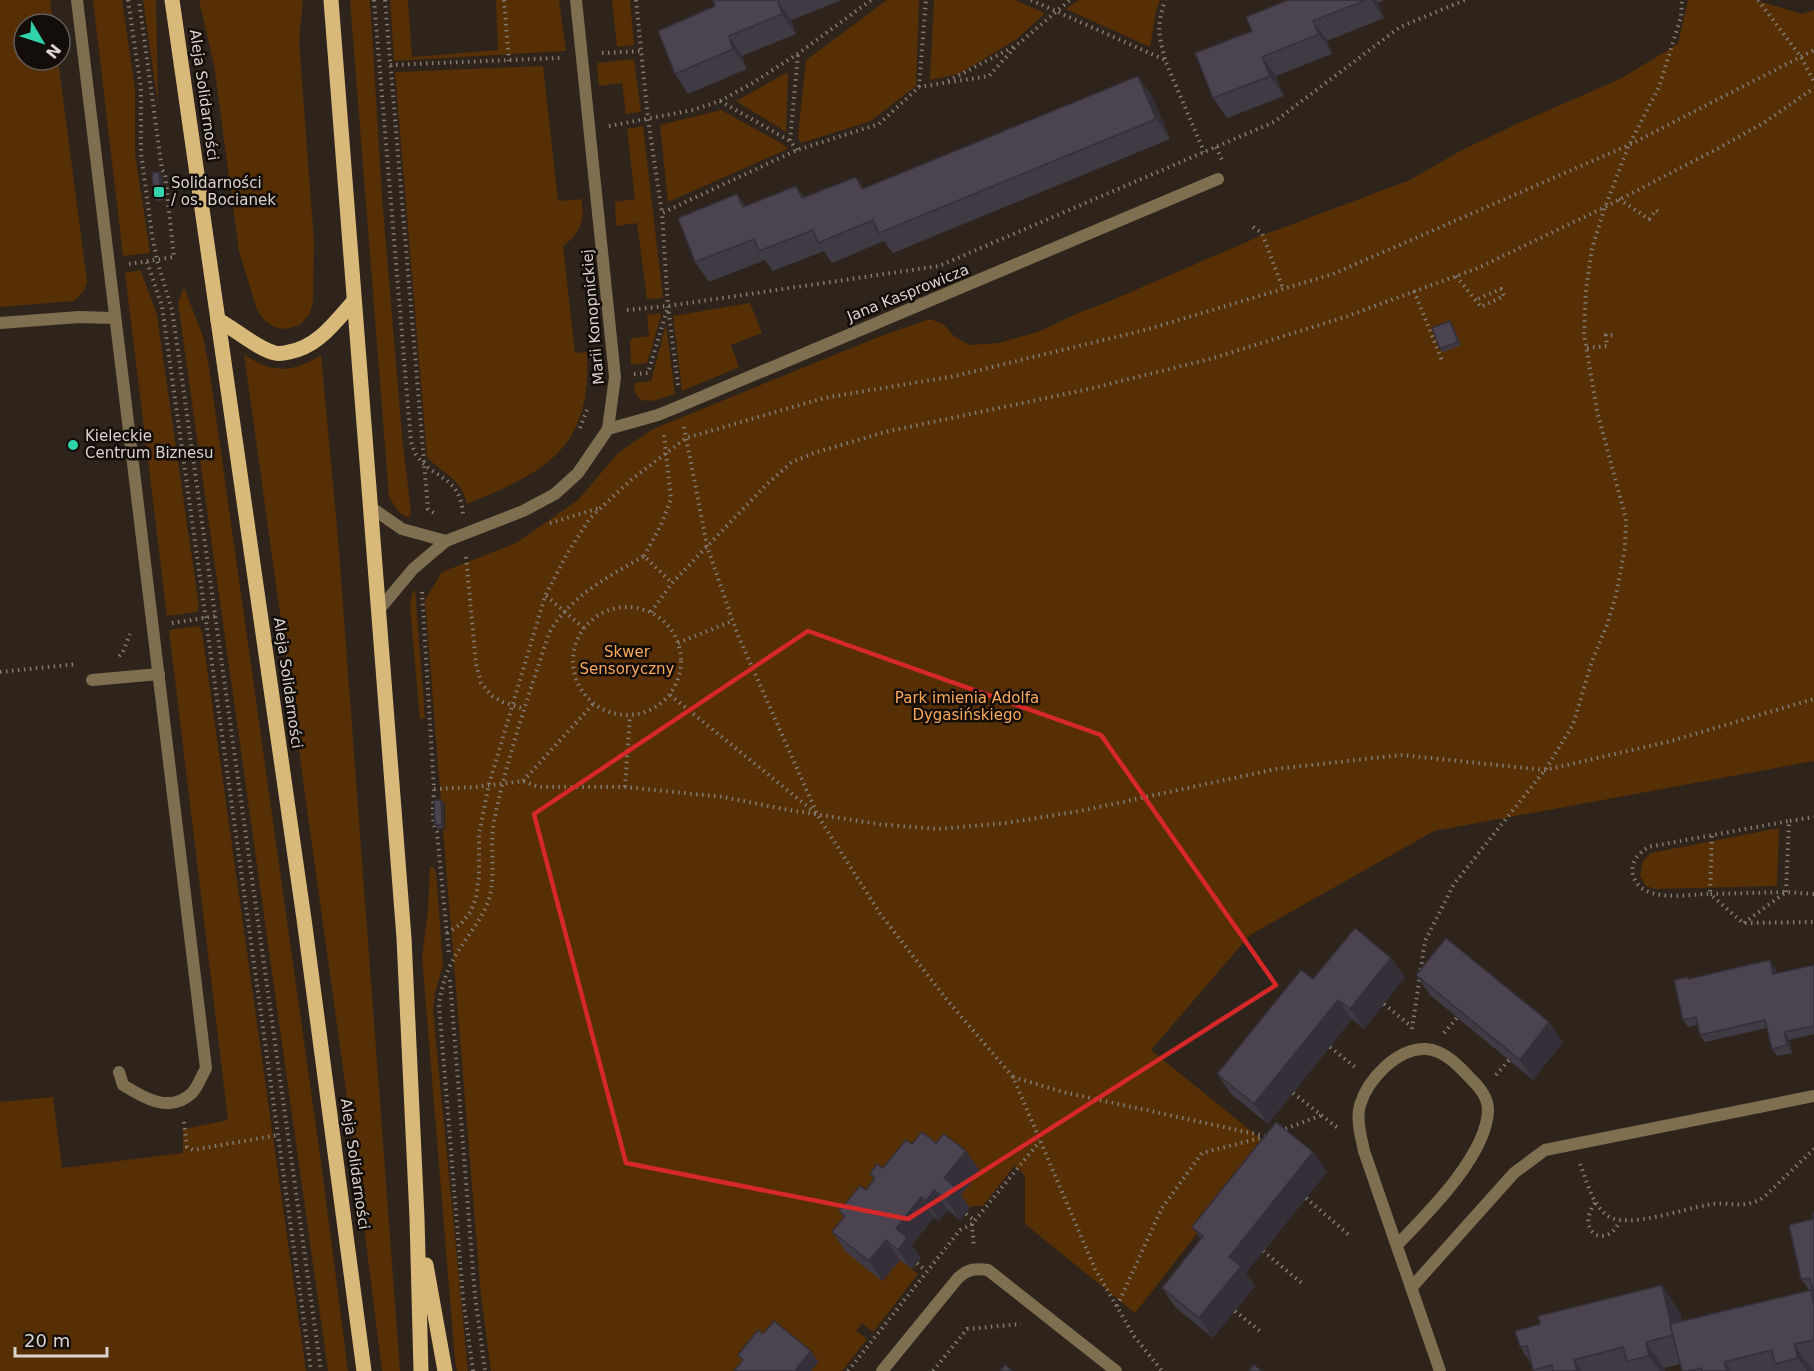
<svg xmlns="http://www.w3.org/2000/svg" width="1814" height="1371" font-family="'DejaVu Sans',sans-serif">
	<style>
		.green { fill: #562f04 }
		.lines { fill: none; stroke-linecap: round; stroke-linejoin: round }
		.path { stroke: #837b73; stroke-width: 4; stroke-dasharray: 1.5 4.5; stroke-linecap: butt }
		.service { stroke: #7f6f51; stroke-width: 12 }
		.minor { stroke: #7f6f51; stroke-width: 12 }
		.primary { stroke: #d9b979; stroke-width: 15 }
		.wall { fill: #403a45 }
		.shaded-wall { fill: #342f38 }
		.building { fill: #4b4350; stroke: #342f38; stroke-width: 1.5 }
		.marked { fill: none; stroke: #d62828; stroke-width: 4.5; stroke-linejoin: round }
		.poi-dot { fill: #30d4aa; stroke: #130e0a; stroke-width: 2 }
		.labels { text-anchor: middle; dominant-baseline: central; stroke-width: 5; stroke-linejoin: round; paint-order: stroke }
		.street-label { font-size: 15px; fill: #dbd4ce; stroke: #130e0a }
		.poi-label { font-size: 15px; fill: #dbd4ce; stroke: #130e0a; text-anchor: start }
		.park-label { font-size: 15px; fill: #fda95c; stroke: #130e0a }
	</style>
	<rect width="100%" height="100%" fill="#2e241b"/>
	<g class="green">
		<path d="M0 0H50L53 24H24V60H58L87 281 84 291 74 301 0 307Z"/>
		<path d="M93 0H122L135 89V153L150 253 123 256Z"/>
		<path d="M143 0H156L158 104Z"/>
		<path d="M199 0H303L299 41 314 242 313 301 310 313 300 325 284 329 274 327 264 320 257 310 239 251 214 65Z"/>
		<path d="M350 0H370L382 197 402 435 411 513 409 518 400 513 389 497Z"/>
		<path d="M390 0H408L412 57 498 50 496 0H559L566 51 394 61Z"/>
		<path d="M612 0H630L634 45 617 47Z"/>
		<path d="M887 0H919L916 86 871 121 801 143 798 137 806 60Z"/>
		<path d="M934 0H1015L1045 13 1017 39 959 74 930 80Z"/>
		<path d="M1079 0H1160L1156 11 1150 47 1066 9Z"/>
		<path d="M1688 0H1755L1802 14 1814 10V761L1434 831 1250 935 1151 1050 1267 1144 1135 1313 1025 1224V1176L1015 1165 983 1206H972L970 1208 958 1198V1154L883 1281 900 1260 918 1274 873 1332 862 1323 856 1331 867 1339 842 1371H811L818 1362 750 1371H491L481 1296 443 830H445V802H441L425 600 442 572 516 543 578 500 618 453 653 429 881 336 930 319 943 324 955 337 970 345 998 343 1038 332 1078 313 1110 301 1258 237 1410 180 1462 150 1519 123 1620 79 1678 44Z"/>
		<path d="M634 59 641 112 626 114 622 83 599 86 597 63Z"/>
		<path d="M543 66 558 201 581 199C586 220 580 234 563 246L575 353 587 352C592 449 547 471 467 504 463 480 442 473 427 457L395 72Z"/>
		<path d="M788 72 786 132 736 101Z"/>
		<path d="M721 110 781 143 788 149 668 202 660 125Z"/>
		<path d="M643 126 663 298 647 299 637 223 616 226 615 202 635 199 627 129Z"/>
		<path d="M141 270C145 286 153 300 157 316L199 606 197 612 167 616 125 273Z"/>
		<path d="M184 287 203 337 209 367 321 1162 348 1371H328L178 303Z"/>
		<path d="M750 303 762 333 731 345 739 367 682 391 673 316Z"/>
		<path d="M660 313 661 316 647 363 631 365 630 341 633 338 649 336 647 315Z"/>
		<path d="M666 324 675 394C659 399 634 411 634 383L651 381Z"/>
		<path d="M244 354C271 374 293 373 321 355L338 538 400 1371H382L356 1162Z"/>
		<path d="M415 589 425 718 420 719 410 607 412 594Z"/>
		<path d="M199 626 202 632 306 1371H0V1102L53 1097 62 1168 183 1153V1129L228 1120 169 630Z"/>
		<path d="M1779 828 1777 886 1655 889 1646 886 1640 876 1643 861 1651 853Z"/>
		<path d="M430 866 434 868 436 873 443 965 435 993 433 1011 468 1371H457L455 1360 422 957 428 911Z"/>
	</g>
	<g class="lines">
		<g class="path">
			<path d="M128 0 141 88V153L152 235 157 260 172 310 180 365 321 1371"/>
			<path d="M374 0 411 442C413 447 414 452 417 456 434 480 460 475 463 514"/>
			<path d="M385 0 428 509 434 513"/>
			<path d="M504 0 509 61"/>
			<path d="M636 0 648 119 662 213"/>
			<path d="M1031 0 1165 60 1204 152"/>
			<path d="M1758 0 1801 57 1814 82"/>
			<path d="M602 53 642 51"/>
			<path d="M1165 59C1158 32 1157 26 1165 0"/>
			<path d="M390 65 560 58"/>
			<path d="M948 81 1013 47"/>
			<path d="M919 87 926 0"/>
			<path d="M720 101 790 141"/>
			<path d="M609 126 693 110 720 101 751 84 799 53 871 0"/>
			<path d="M1216 147 1222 160"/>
			<path d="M797 150 790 141 798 54"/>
			<path d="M1619 199 1649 219 1656 210 1660 213"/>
			<path d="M1253 227 1262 233 1283 289"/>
			<path d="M147 262 162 306 311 1371"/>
			<path d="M129 264 174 257 165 174 162 170 139 0"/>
			<path d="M1456 276 1481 307 1504 296 1501 289 1475 300"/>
			<path d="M1414 291 1443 363"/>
			<path d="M627 310 668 306 939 266 1274 122 1400 27 1465 0"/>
			<path d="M1587 348 1607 346 1606 335H1613"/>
			<path d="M634 374 648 373 667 310"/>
			<path d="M678 385 668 306 662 213 797 150 879 124 919 87 989 76 1017 45 1070 0"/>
			<path d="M684 427 707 546 737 633 818 816 881 915 947 1000 1013 1077 1095 1269 1134 1336 1162 1371"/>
			<path d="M580 428 587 410"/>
			<path d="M550 523 600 508"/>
			<path d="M644 556 661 525 671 499 664 435"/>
			<path d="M466 557 476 664 481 683 492 696 503 702 524 709"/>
			<path d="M422 592 434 789C434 802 430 820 437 832L449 955"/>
			<path d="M546 596 584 628"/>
			<circle cx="627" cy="661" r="54"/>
			<path d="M651 612 672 583 766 485 792 462 814 453 885 432 1089 389 1210 359 1345 317 1478 268 1605 207 1717 149 1765 122 1814 88"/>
			<path d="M172 623 216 616"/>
			<path d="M678 643 732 621"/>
			<path d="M119 656 123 652 130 634"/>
			<path d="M0 672 77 664"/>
			<path d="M670 695 818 815"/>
			<path d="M523 781 593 704"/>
			<path d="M625 787 630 716"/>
			<path d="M434 789 476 787 523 781 538 787H625L723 797 789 810 878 824 937 829 1007 823 1080 811 1276 769 1401 755 1545 770 1671 741 1814 699"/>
			<path d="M1712 836 1710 894C1687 894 1641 904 1633 875 1630 862 1638 854 1648 847L1789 821"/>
			<path d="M1786 892 1789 821 1814 817"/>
			<path d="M1814 894 1786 892 1710 894 1743 923 1814 922"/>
			<path d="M1744 923 1786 892"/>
			<path d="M447 933 461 924 471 911 476 898 479 876V834L489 784 545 596 567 554 590 518 631 480 686 438 824 398 955 376 1145 330 1333 274 1629 145 1814 50"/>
			<path d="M450 980 475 1296 485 1371"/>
			<path d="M1384 1004 1412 1027"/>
			<path d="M1412 1029 1425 941 1454 884 1545 770 1573 725 1592 661 1607 625 1616 595 1625 548 1626 519 1597 411 1584 334 1586 290 1592 248 1605 207 1629 145 1659 87 1681 17 1682 0"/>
			<path d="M1444 1033 1457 1018"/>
			<path d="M1330 1047 1356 1068"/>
			<path d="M1496 1075 1509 1060"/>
			<path d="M1013 1077 1063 1092 1265 1136"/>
			<path d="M1293 1093 1338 1128"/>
			<path d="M184 1122 187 1147 193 1150 278 1135"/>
			<path d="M1280 1131 1322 1115"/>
			<path d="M1580 1164C1587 1181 1592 1205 1608 1216 1627 1229 1684 1209 1707 1205 1728 1200 1743 1211 1764 1197L1814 1149"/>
			<path d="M1306 1198 1349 1235"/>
			<path d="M1595 1203C1575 1231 1606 1251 1620 1221"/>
			<path d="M966 1214 975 1221"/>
			<path d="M972 1224 974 1248"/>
			<path d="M1263 1251 1304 1285"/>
			<path d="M917 1263 926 1271"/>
			<path d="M1117 1306 1162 1208 1202 1153 1268 1136"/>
			<path d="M1235 1311 1261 1332"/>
			<path d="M473 1371 463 1298 439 1004C442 985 447 969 457 953 467 936 481 921 488 902 497 877 489 847 494 821 507 757 529 695 549 633 570 596 608 577 644 556L672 583"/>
			<path d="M848 1371 960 1230 972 1224 1040 1141"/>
			<path d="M933 1371 967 1329 1021 1324"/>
		</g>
		<g class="service">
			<path d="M77 0 206 1068C202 1075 198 1087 192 1093 170 1114 144 1098 123 1085L119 1072"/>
			<path d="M0 323 79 317 114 318"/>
			<path d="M92 680 159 674"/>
			<path d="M1397 1245C1427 1214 1487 1155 1488 1110 1488 1097 1479 1087 1471 1079 1459 1066 1444 1050 1426 1049 1397 1048 1368 1079 1360 1105 1356 1120 1361 1136 1364 1151L1440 1371"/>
			<path d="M1412 1287 1514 1173 1545 1150 1814 1096"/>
		</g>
		<g class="minor">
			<path d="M608 429 658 415 680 406 1218 179"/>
			<path d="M369 506 402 529 446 541"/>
			<path d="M378 611 413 569 446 541 523 511 555 494 578 473 608 429 615 377 576 0"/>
			<path d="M882 1371 958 1278C968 1269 975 1268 988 1270L1116 1371"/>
		</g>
		<g class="primary">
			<path d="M172 0 304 919 364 1371"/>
			<path d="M331 0 404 938 417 1218 421 1371"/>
			<path d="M218 320C235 329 258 349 275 353 279 354 285 353 289 352 318 347 335 322 354 301"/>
			<path d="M426 1265 445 1371"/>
		</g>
	</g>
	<g class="wall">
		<path d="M713 0H842L791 20 796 34 742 56 747 69 688 94 675 74 715 6Z"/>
		<path d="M1288 0H1385L1378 3 1384 18 1327 41 1332 54 1276 76 1284 96 1227 118 1213 98 1252 31Z"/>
		<path d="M1152 96 1170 139 893 253 884 241 832 263 824 251 773 271 765 260 709 282 695 262 737 194 745 206 796 186 804 197 856 177 864 189Z"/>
		<path d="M159 172 162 176 164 200 157 201 154 198Z"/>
		<path d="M1452 324 1461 345 1443 352 1440 349Z"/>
		<path d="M441 800 444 804V828L438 829 435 825Z"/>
		<path d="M1814 965V1034L1789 1040 1792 1053 1777 1056 1772 1049 1767 1028 1705 1042 1700 1035 1698 1025 1688 1027 1683 1020 1689 979 1775 968 1776 973Z"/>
		<path d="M1416 975 1563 1042 1533 1080 1430 995Z"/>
		<path d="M1405 977 1364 1029 1352 1019 1268 1124 1231 1094 1217 1074 1313 979Z"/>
		<path d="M936 1143 980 1171 961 1195 970 1208 960 1220 948 1210 939 1221 934 1217 912 1245 921 1258 912 1269 900 1260 882 1281 846 1252 832 1232 844 1217 839 1211 866 1190 874 1179 870 1174 883 1168 912 1144Z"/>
		<path d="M1313 1152 1327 1172 1246 1273 1255 1286 1213 1338 1176 1308 1162 1288 1201 1239 1192 1227Z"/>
		<path d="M1814 1213V1371H1682L1680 1364 1664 1368 1665 1371H1534L1532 1365 1520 1347 1680 1312 1682 1321 1809 1290 1801 1279Z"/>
	</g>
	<g class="shaded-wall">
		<path d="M777 0 791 20 796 34 782 14Z"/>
		<path d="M1371 0H1376L1378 3 1384 18Z"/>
		<path d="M1313 21 1327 41 1332 54 1319 34Z"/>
		<path d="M729 36 742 56 747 69 733 49Z"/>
		<path d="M1262 57 1276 76 1284 96 1270 76Z"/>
		<path d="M1138 76 1152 96 1170 139 1156 119Z"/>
		<path d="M159 172 162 176 164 200 161 197Z"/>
		<path d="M1450 321 1452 324 1461 345 1458 342Z"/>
		<path d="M441 800 444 804V828L442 825Z"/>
		<path d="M1391 958 1405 977 1364 1029 1350 1009Z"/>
		<path d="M1770 960 1775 968 1778 981 1773 974Z"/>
		<path d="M1338 1000 1352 1019 1268 1124 1254 1104Z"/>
		<path d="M1549 1022 1563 1042 1533 1080 1520 1060Z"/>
		<path d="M1784 1032 1789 1040 1792 1053 1787 1045Z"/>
		<path d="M966 1151 980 1171 961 1195 970 1208 960 1220 947 1200 944 1178Z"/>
		<path d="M1313 1152 1327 1172 1246 1273 1255 1286 1213 1338 1199 1318 1229 1257Z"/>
		<path d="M934 1190 948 1210 939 1221 926 1201Z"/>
		<path d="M921 1197 934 1217 912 1245 921 1258 912 1269 898 1250 896 1228Z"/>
		<path d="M886 1240 900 1260 882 1281 869 1261Z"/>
		<path d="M1662 1285 1680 1312 1692 1361 1674 1335Z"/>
		<path d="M1646 1342 1664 1368 1665 1371H1660L1649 1356Z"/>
		<path d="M1794 1344 1813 1371H1807L1798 1358Z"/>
		<path d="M811 1351 819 1362 811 1371H798L796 1369Z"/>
		<path d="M1574 1360 1582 1371H1577Z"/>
		<path d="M1724 1362 1731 1371H1727Z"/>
	</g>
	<g class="building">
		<path d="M713 0H778L782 14 729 36 733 49 675 74 658 31 715 6Z"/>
		<path d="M1288 0H1366L1313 21 1319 34 1262 57 1270 76 1213 98 1195 53 1252 31 1246 17Z"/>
		<path d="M1138 76 1156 119 879 233 873 220 818 243 813 230 759 251 754 239 695 262 678 218 737 194 743 207 796 186 802 198 856 177 862 189Z"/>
		<path d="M159 172 161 197 154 198 152 173Z"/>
		<path d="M1450 321 1458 342 1440 349 1432 328Z"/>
		<path d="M434 800H441L442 825H435Z"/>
		<path d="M1355 928 1391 958 1350 1009 1338 1000 1254 1104 1217 1074 1301 970 1313 979Z"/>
		<path d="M1446 938 1549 1022 1520 1060 1416 975Z"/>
		<path d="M1770 960 1773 974 1814 965V1026L1784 1032 1787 1045 1772 1049 1765 1020 1700 1035 1696 1017 1683 1020 1674 980 1688 977V979Z"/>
		<path d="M1276 1122 1313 1152 1229 1257 1241 1266 1199 1318 1162 1288 1203 1236 1192 1227Z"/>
		<path d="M922 1132 936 1143 944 1134 966 1151 944 1178 956 1188 947 1200 934 1190 926 1201 921 1197 896 1228 907 1238 898 1250 886 1240 869 1261 832 1232 845 1216 839 1211 860 1186 866 1190 875 1178 870 1174 877 1164 883 1168 906 1140 912 1144Z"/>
		<path d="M1814 1213V1295L1810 1278 1801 1279 1789 1225 1813 1219 1812 1214Z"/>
		<path d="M1662 1285 1671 1324H1670L1673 1335 1646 1342 1649 1356 1627 1361 1623 1347 1574 1360 1577 1371H1553L1552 1365 1533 1370 1527 1346 1520 1347 1515 1331 1540 1324 1538 1316Z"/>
		<path d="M1811 1290 1814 1305V1340L1794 1344 1798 1358 1775 1364 1772 1350 1724 1362 1727 1371H1702V1368L1688 1371H1682L1670 1324Z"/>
		<path d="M774 1321 811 1351 796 1369 799 1371H734L743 1360 738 1355 758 1330 763 1334Z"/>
		<path d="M1005 1365 1013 1371H1000Z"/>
		<path d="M1254 1365 1262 1371H1249Z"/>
	</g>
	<path class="marked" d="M808 631 1101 735 1276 985 908 1219 626 1163 534 814Z"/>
	<g class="poi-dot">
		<rect x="153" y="186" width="12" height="12" rx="3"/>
		<circle cx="73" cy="445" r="6"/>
	</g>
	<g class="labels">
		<g class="street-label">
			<text transform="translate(204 95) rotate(82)">Aleja Solidarności</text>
			<text transform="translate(908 293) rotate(-22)">Jana Kasprowicza</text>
			<text transform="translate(593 317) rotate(-95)">Marii Konopnickiej</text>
			<text transform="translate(288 683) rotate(82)">Aleja Solidarności</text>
			<text transform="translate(355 1164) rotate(82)">Aleja Solidarności</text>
		</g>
		<g class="poi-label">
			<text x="171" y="183">Solidarności<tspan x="171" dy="17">/ os. Bocianek</tspan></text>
			<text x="85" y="436">Kieleckie<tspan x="85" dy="17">Centrum Biznesu</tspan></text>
		</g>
		<g class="park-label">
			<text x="627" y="652">Skwer<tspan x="627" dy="17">Sensoryczny</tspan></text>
			<text x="967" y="698">Park imienia Adolfa<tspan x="967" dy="17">Dygasińskiego</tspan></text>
		</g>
	</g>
	<g transform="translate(42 42) rotate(129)"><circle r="28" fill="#130e0a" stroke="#635d58" stroke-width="1.5"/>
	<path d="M0-4.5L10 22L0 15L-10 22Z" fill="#30d4aa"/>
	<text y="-9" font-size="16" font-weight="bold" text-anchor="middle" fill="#dbd4ce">N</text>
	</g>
	<path d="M15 1347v9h92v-9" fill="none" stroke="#dbd4ce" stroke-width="3"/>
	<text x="24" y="1347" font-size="18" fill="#dbd4ce" stroke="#130e0a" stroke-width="4.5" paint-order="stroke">20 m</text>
</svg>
